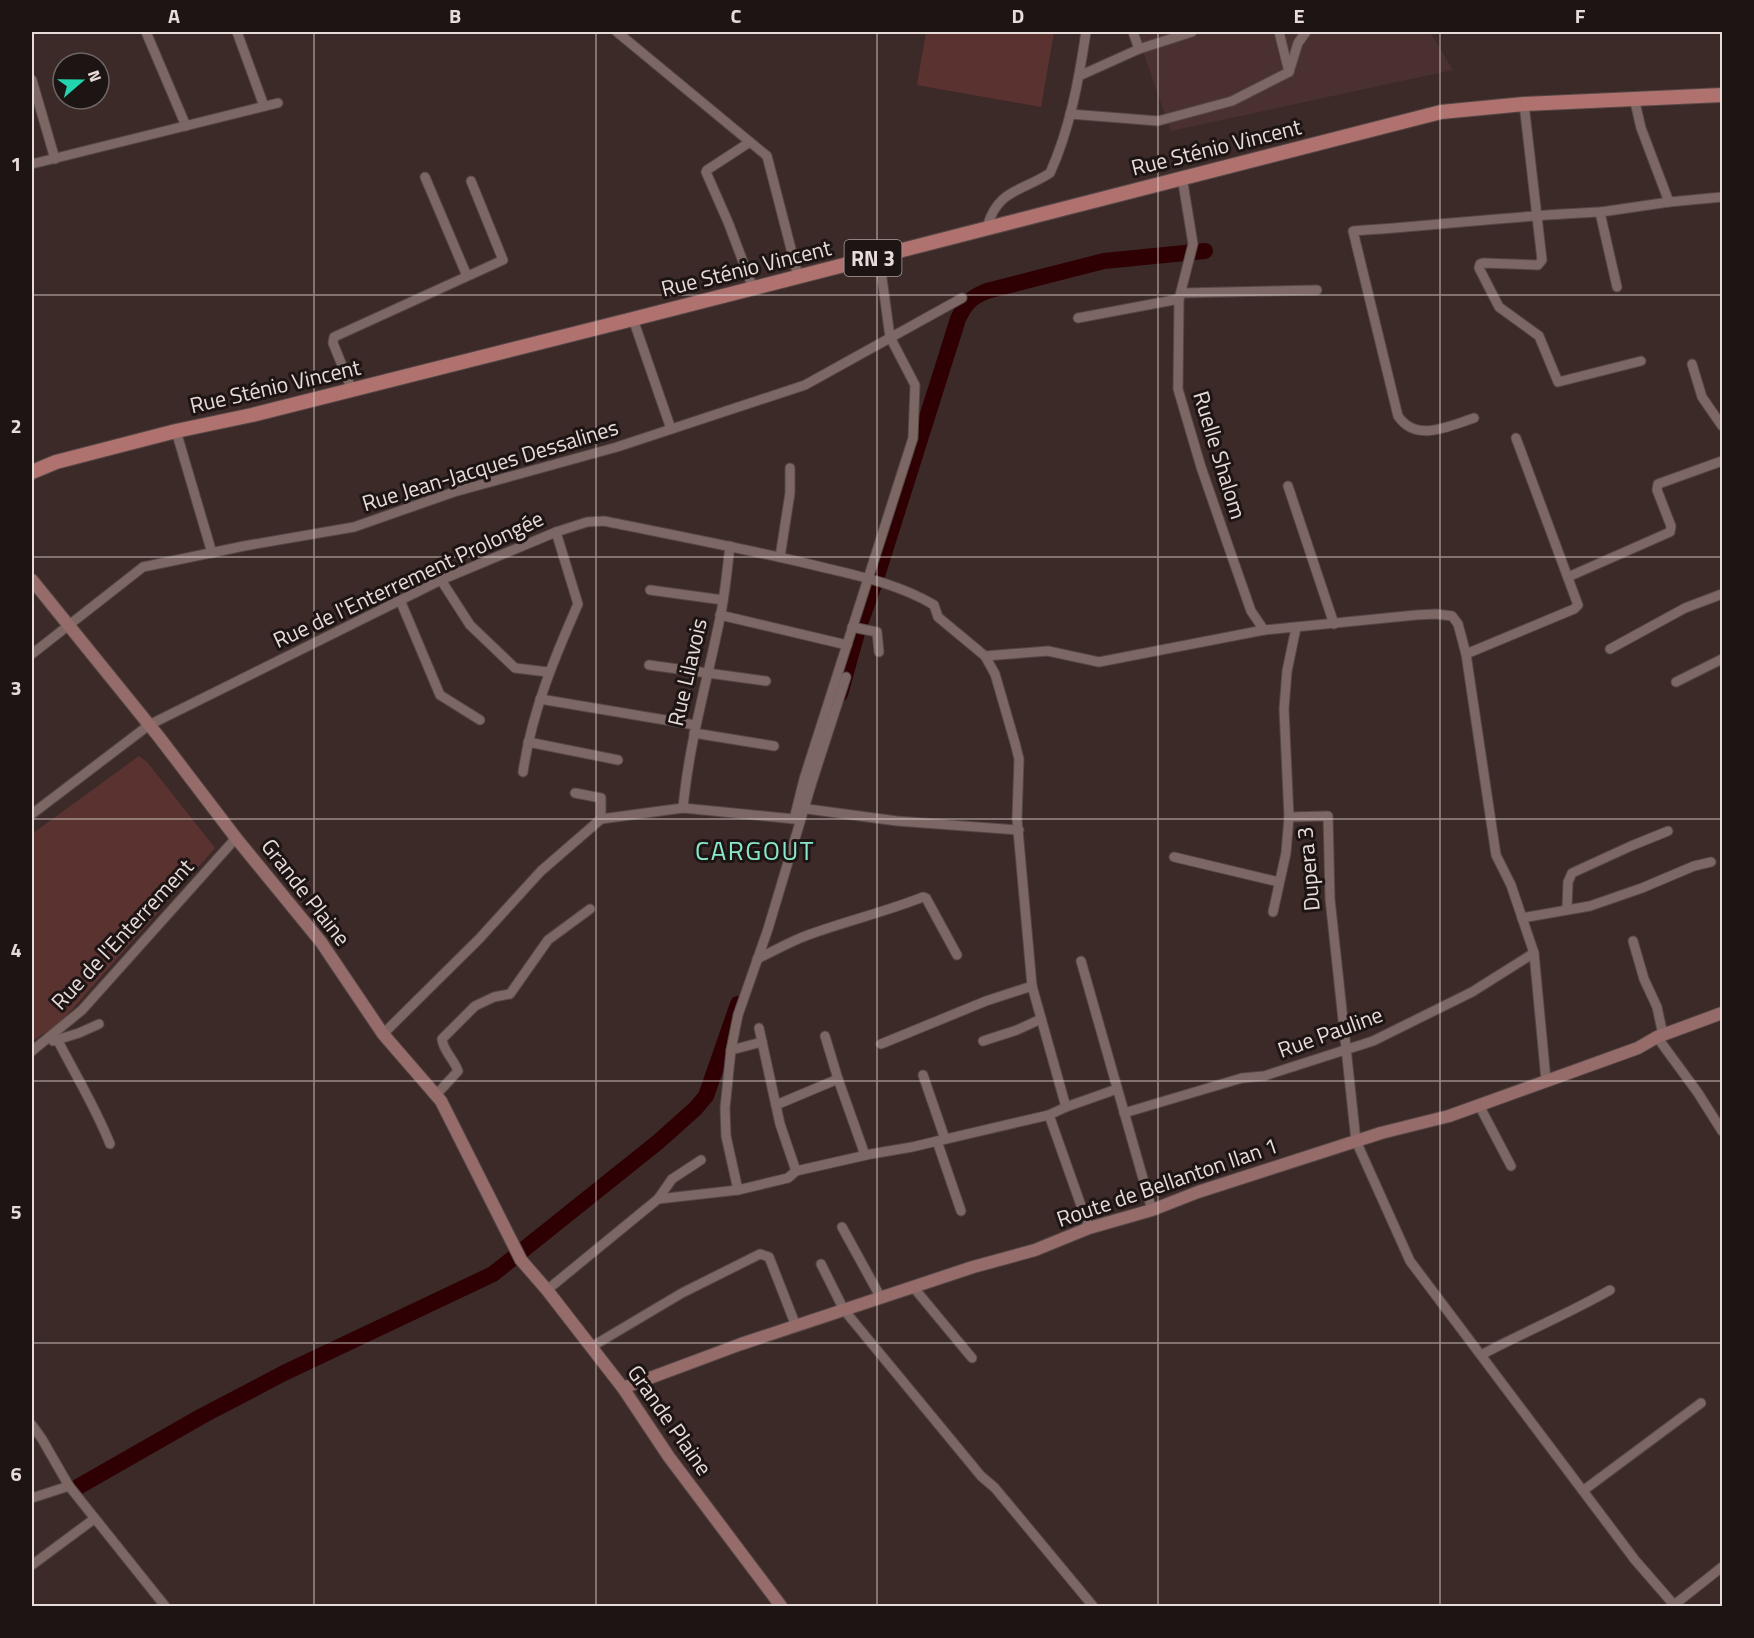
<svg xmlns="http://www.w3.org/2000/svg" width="1754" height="1638" font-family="'Titillium Web',sans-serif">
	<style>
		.built { fill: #4a302f }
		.green { fill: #5a3331 }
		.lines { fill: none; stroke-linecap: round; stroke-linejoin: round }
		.river { stroke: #2e0003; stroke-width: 16 }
		.street-casing { stroke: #554746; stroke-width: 11 }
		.secondary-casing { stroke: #554746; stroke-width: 14 }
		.primary-casing { stroke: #554746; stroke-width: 16 }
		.street { stroke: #7c6765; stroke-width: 9 }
		.secondary { stroke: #966c6a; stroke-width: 12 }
		.primary { stroke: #af726f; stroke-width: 14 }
		.grid { fill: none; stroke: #e8dcdb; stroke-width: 1.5; stroke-opacity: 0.55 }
		.labels { text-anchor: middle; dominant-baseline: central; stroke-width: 6; stroke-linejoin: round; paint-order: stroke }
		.shield { fill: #1d1514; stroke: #aba09f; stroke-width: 1.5 }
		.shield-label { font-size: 21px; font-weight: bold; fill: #e8dcdb }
		.street-label { font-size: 22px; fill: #e8dcdb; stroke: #1d1514 }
		.quarter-label { font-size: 26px; letter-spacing: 1.5px; fill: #89e8cc; stroke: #1d1514 }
		.neatline { fill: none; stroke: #e8dcdb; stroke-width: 2 }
		.grid-label { font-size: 20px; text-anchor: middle; font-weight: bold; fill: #e8dcdb }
	</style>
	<rect width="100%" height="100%" fill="#3c2a28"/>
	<path class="built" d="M1136 32H1430L1453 70 1171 131Z"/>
	<g class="green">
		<path d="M926 32H1054L1041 107 917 85Z"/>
		<path d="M139 756 147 762 215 848 60 1023 32 1041V834Z"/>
	</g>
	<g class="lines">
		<g class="river">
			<path d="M840 694 858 629 875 582 958 319C965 304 971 297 987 291L1104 261 1205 251"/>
			<path d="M76 1488 202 1416 284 1373 493 1274 658 1142 696 1108 706 1096 738 1004"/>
		</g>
		<g class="street-casing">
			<g id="street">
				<path d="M146 32 186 126"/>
				<path d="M237 32 264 106"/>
				<path d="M617 32 767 156 798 276"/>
				<path d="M1133 32 1139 49"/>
				<path d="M1289 72 1298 43 1306 32"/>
				<path d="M1079 76 1139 49 1192 32"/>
				<path d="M32 80 55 159"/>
				<path d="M1634 98 1641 128 1669 202 1722 197"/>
				<path d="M1524 104 1542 260 1538 265 1483 263 1480 264 1479 268 1499 307 1539 336 1558 382 1641 361"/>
				<path d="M1070 114 1158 121 1232 101 1289 72 1279 32"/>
				<path d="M750 142 707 170 706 172 728 222 753 288"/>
				<path d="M32 164 278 103"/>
				<path d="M425 177 467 276"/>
				<path d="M1182 177 1193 244 1179 299 1178 389 1201 467 1229 548 1251 611 1264 630"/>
				<path d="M987 227C998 189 1021 192 1050 173 1070 129 1079 79 1086 32"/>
				<path d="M1617 287 1601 217V212L1669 202"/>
				<path d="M1181 293 1317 290"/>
				<path d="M1078 318 1179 299"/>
				<path d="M633 319 671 429"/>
				<path d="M1692 364 1702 397 1722 426"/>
				<path d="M352 390 333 343 334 337 503 260 471 181"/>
				<path d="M1474 418C1449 426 1416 443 1398 416L1353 231C1436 226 1518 215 1601 212"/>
				<path d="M176 431 212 553"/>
				<path d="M1288 486 1334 624"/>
				<path d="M780 557 790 493V468"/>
				<path d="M1568 577 1670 532 1671 526 1657 490 1658 484 1722 461"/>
				<path d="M441 580 470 625 515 668 548 672"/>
				<path d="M650 590 723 600"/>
				<path d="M400 600 440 695 480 720"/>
				<path d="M720 615 847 645"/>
				<path d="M852 627 877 632 879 652"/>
				<path d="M1296 628 1287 671 1284 709 1289 817 1328 816 1330 899 1356 1141 1410 1261 1635 1560 1675 1606"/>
				<path d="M1610 649 1685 608 1722 594"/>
				<path d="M32 654 143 567 244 546 354 527 454 492 617 447 805 385 962 298"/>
				<path d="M1466 654 1574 609 1578 605 1516 438"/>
				<path d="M985 656 1048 651 1099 662 1264 630 1416 615 1436 614 1452 616 1458 624 1466 654 1496 855 1511 885 1534 953 1546 1080"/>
				<path d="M649 665 766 681"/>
				<path d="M1676 682 1722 659"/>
				<path d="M540 699 695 725"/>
				<path d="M694 733 774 746"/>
				<path d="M528 742 618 760"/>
				<path d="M523 772C532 711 554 659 578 604L556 532"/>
				<path d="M575 793 601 798V819"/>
				<path d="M683 808C689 743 707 682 720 618 725 595 727 570 730 546"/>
				<path d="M800 808 897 821 1019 830"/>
				<path d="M32 814 149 725 441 580 556 532 587 522 604 521C673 535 741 548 809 564 853 575 895 582 934 605L938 617 985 656 995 674 1015 743 1019 759 1017 819 1032 986 1066 1107 1049 1115 1089 1228"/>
				<path d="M1174 857 1279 882"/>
				<path d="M1567 909 1568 882 1572 873 1631 846 1668 831"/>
				<path d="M1273 912 1286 853 1289 817"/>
				<path d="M1522 918 1590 906 1642 888 1694 866 1711 862"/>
				<path d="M1633 941 1644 979 1657 1007 1663 1035"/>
				<path d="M757 959C774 951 791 941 808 935 846 921 885 912 923 897L926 898 957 955"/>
				<path d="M1081 961 1152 1210"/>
				<path d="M759 1028 780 1124 796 1171"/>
				<path d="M383 1034 479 939 541 871 601 819 683 808 794 819 804 779 913 438 915 385 890 337 879 256"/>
				<path d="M825 1036 838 1079 865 1155"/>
				<path d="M1657 1037 1698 1093 1722 1131"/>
				<path d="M57 1039C75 1074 96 1108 110 1144"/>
				<path d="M53 1041 79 1033 99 1024"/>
				<path d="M983 1041 1017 1030 1041 1019"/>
				<path d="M881 1044 986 1001 1032 986"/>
				<path d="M731 1050 762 1042"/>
				<path d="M32 1051 82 1010 236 838"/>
				<path d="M923 1075 945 1139"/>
				<path d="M436 1095 458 1071C454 1059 443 1051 442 1039L475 1006 494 997 510 994 548 940 590 909"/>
				<path d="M776 1105 838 1079"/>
				<path d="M1479 1105 1511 1166"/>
				<path d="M1066 1107 1117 1089"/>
				<path d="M1124 1113 1242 1078 1264 1076 1373 1041 1472 992 1534 953"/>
				<path d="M937 1141 961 1211"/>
				<path d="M738 1190 726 1136 725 1108 731 1050 738 1015 768 929 812 782 846 677"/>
				<path d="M658 1199 672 1179 701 1160"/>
				<path d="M842 1227 881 1298"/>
				<path d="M821 1264 844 1310 981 1476 995 1488 1093 1606"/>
				<path d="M914 1288 972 1358"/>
				<path d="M547 1290 658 1199 738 1190 788 1178 796 1171 871 1154 912 1147 1049 1115"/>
				<path d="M591 1347 682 1293 760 1254 769 1257 796 1326"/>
				<path d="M1481 1355C1524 1332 1568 1314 1610 1290"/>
				<path d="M32 1425 42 1439 69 1486 165 1606"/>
				<path d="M1584 1490 1701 1403"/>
				<path d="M32 1498 69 1486"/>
				<path d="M32 1565 94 1519"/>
				<path d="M1674 1605 1722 1567"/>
			</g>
		</g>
		<g class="secondary-casing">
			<g id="secondary">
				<path d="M32 580 159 737 236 838 321 942 383 1034 441 1101 521 1260 547 1290 623 1388 669 1457 781 1606"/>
				<path d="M623 1388 741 1344 973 1267 1035 1250 1089 1228 1152 1210 1198 1192 1381 1133 1449 1116 1638 1048 1657 1037 1722 1013"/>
			</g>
		</g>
		<g class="primary-casing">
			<path id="primary" d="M32 472 56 462 176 431 252 415 633 319 1441 112 1524 104 1722 95"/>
		</g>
		<use href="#street" class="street"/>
		<use href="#secondary" class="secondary"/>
		<use href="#primary" class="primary"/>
	</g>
	<path class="grid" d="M314 32V1606M596 32V1606M877 32V1606M1158 32V1606M1440 32V1606M32 295H1722M32 557H1722M32 819H1722M32 1081H1722M32 1343H1722"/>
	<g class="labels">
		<rect class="shield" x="844.5" y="240" width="57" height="36" rx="4.5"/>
		<g class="shield-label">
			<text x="873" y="258">RN 3</text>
		</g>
		<g class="street-label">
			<text transform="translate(1216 147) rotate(-14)">Rue Sténio Vincent</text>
			<text transform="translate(746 268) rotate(-14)">Rue Sténio Vincent</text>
			<text transform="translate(275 386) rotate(-13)">Rue Sténio Vincent</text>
			<text transform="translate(1220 455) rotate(73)">Ruelle Shalom</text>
			<text transform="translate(490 465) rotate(-17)">Rue Jean-Jacques Dessalines</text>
			<text transform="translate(408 579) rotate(-25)">Rue de l'Enterrement Prolongée</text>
			<text transform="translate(687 672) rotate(-77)">Rue Lilavois</text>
			<text transform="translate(1308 869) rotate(-95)">Dupera 3</text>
			<text transform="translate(306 892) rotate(52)">Grande Plaine</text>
			<text transform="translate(122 934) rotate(-47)">Rue de l'Enterrement</text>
			<text transform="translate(1330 1032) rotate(-20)">Rue Pauline</text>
			<text transform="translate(1167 1182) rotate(-19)">Route de Bellanton Ilan 1</text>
			<text transform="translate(670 1420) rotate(55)">Grande Plaine</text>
		</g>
		<g class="quarter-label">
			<text x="755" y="850">CARGOUT</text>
		</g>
	</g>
	<rect width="1754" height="1638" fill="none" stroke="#1d1514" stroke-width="66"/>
	<g transform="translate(81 81) rotate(70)"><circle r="28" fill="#1d1514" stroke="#6e6564" stroke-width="1.5"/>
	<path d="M0-4.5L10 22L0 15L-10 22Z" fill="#23d5af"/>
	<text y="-9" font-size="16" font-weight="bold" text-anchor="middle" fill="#e8dcdb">N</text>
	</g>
	<rect x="33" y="33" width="1688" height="1572" class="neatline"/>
	<g class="grid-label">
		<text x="174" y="23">A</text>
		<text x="455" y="23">B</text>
		<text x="736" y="23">C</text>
		<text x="1018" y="23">D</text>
		<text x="1299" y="23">E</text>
		<text x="1580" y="23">F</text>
		<text x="16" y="171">1</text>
		<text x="16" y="433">2</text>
		<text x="16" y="695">3</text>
		<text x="16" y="957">4</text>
		<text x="16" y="1219">5</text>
		<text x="16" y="1481">6</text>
	</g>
</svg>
